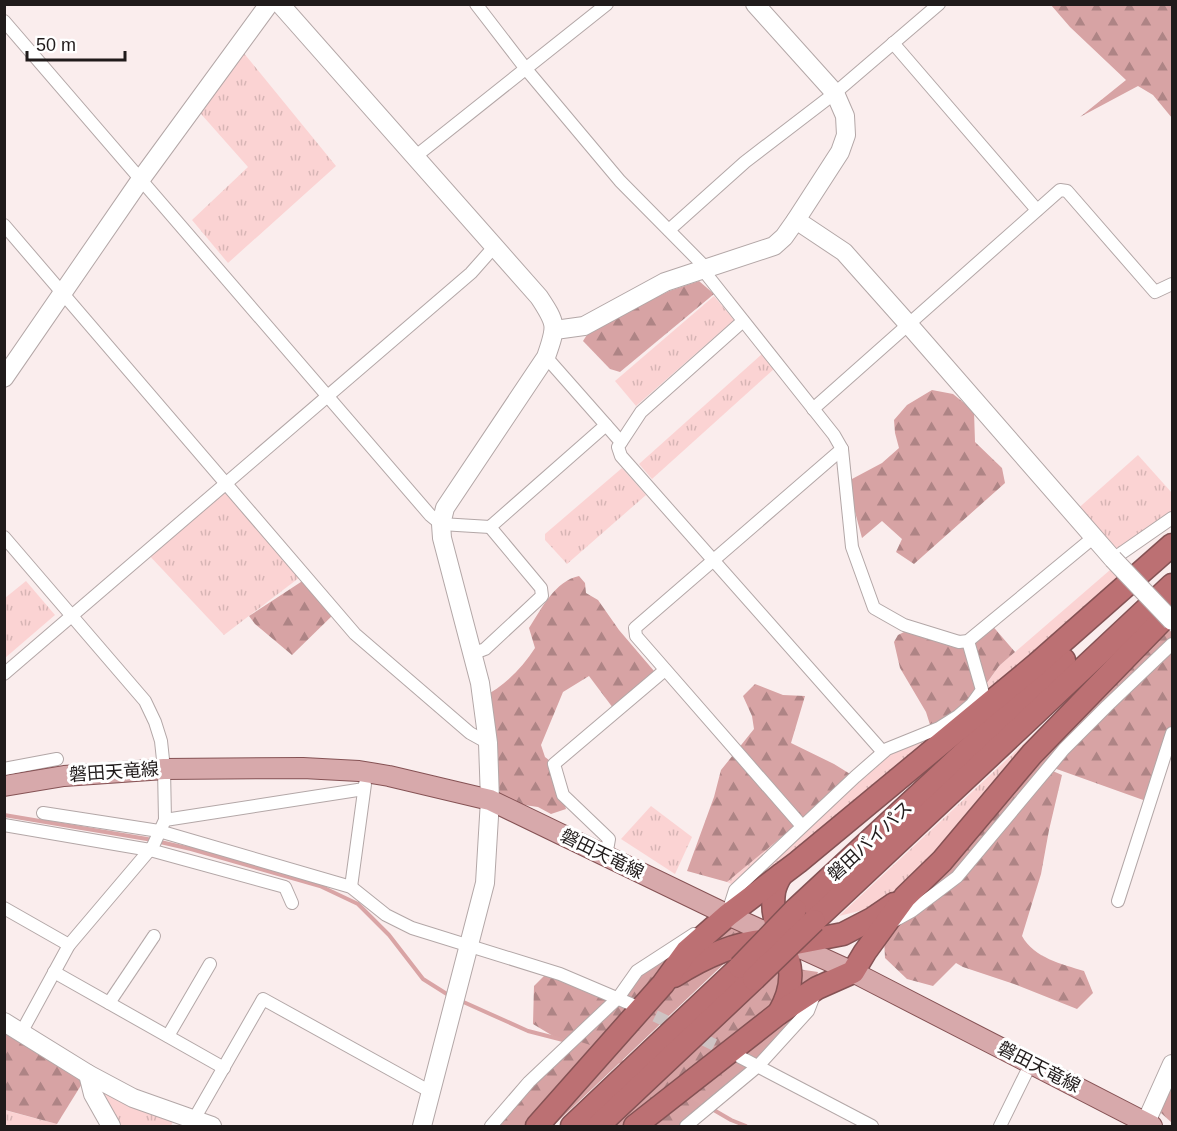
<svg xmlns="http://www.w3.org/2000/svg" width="1177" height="1131" font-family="Helvetica,'Noto Sans JP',sans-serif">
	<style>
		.grass { fill: url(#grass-tufts) }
		.forest { fill: url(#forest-firs) }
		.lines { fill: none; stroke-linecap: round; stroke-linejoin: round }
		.stream { stroke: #d9a4a5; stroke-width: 4 }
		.street-tunnel { stroke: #cec3c3; stroke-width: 12; stroke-dasharray: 12 6; stroke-linecap: butt }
		.street-casing { stroke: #b3a7a7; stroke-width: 14 }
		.secondary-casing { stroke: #b3a7a7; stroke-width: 20 }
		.primary-casing { stroke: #855254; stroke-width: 22 }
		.highway-casing { stroke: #855254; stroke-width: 25 }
		.street { stroke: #fff; stroke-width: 12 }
		.secondary { stroke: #fff; stroke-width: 18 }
		.primary { stroke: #d7a9ab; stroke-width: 20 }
		.highway { stroke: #bc7073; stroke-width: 22 }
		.secondary-bridge-casing { stroke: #b3a7a7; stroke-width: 20; stroke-linecap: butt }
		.highway-bridge-casing { stroke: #855254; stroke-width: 25; stroke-linecap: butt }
		.secondary-bridge { stroke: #fff; stroke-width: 18 }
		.highway-bridge { stroke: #bc7073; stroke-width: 22 }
		.labels { text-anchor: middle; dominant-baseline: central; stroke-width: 6; stroke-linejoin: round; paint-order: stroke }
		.street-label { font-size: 18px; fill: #201b1b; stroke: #fff }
	</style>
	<defs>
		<pattern id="grass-tufts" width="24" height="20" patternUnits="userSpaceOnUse" patternTransform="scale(1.5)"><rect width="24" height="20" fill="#fbd3d3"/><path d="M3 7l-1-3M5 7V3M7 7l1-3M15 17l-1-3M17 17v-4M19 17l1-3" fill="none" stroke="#d7b5b5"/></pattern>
		<pattern id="forest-firs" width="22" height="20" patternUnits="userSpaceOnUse" patternTransform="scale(1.5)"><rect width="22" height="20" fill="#d7a3a4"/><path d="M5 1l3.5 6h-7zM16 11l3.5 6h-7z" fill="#ae8485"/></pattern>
	</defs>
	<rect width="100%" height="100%" fill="#faeded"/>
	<g class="grass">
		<path d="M238 46 336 166 228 263 192 220 248 167 194 106Z"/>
		<path d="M714 296 734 320 636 406 615 381Z"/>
		<path d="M762 354 774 369 652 479 639 464Z"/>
		<path d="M1138 455 1172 493V518L1120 555 1073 513Z"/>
		<path d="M622 468 646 495 567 564 545 540V534Z"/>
		<path d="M231 488 304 574 224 635 146 552Z"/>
		<path d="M1110 570 1123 583 750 893 727 882 887 749 932 731 978 696 999 666Z"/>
		<path d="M26 581 55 615 5 658V598Z"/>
		<path d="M1064 706 1067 712 887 904 839 916Z"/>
		<path d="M651 806 692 837 675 874 621 839Z"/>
		<path d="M88 1074 176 1114 171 1126H112Z"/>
		<path d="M4 1110 57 1124 55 1126H5Z"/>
	</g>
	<g class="forest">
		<path d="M1051 5H1172V118L1153 95 1138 86 1080 117 1126 80 1070 27Z"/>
		<path d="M699 281 714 294 620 372 610 369 583 341 590 330 669 291Z"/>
		<path d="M932 390 953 394 974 411 975 442 1002 468 1005 483 914 564 896 552 902 539 882 521 862 538 851 497 852 479 882 463 899 448 895 433 894 420 907 405Z"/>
		<path d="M579 576 585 583 586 593 598 600 619 630 654 671 613 708 589 676 563 692 541 745 545 757 554 764 566 809 551 814 538 807 490 800 482 697C504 687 522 668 535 648L529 628C542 608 555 581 579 576Z"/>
		<path d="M307 578 336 612 292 655 255 624 249 616Z"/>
		<path d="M990 623 1015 652 999 666 974 701 932 731 926 712 900 668 894 642 898 635 912 628 959 642Z"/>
		<path d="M1164 623 1172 633V741L1146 801 1051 767 1048 769 1062 775 1049 830 1041 874 1022 936C1034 958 1062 964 1084 971L1093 993 1077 1009 1014 984 963 967 956 963 933 986 907 979 885 958 884 937 911 899Z"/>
		<path d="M755 684 783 695 805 696 791 743 834 764 855 777 835 787 822 807 789 831 727 882 687 871 714 797 721 770 754 729 752 716 743 696Z"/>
		<path d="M725 924 751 938 553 1126H497L568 1045 533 1024 534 986 550 970 618 998 637 971Z"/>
		<path d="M778 966 818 972 804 1015 686 1126H601Z"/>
		<path d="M4 1022 88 1074 57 1124 5 1110Z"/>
		<path d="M1172 1079V1123L1160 1112 1163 1096Z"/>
	</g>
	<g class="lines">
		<g class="stream">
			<path d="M4 815 147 839 191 849 320 886 358 904 389 935 423 979 450 996"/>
			<path d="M459 1000 528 1031 567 1041"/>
			<path d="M574 1042 596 1049"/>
			<path d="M610 1056 625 1064"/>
			<path d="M688 1095 731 1120 746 1126"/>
		</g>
		<path class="street-tunnel" d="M639 1008 731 1053"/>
		<g class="street-casing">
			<g id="street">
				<path d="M476 4 526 69 620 181 707 269"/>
				<path d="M4 21 430 515 441 524 490 527 606 425"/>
				<path d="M893 43 1037 210"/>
				<path d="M416 156 607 4"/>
				<path d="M4 225 355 634 470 733 488 743"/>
				<path d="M669 230 745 162 835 93 939 4"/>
				<path d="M703 270 834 435 842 449 852 547 874 608 904 625 959 642 968 641 1094 537"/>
				<path d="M743 321 641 412 618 447 621 456 883 752"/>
				<path d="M546 357 621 442"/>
				<path d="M813 409 1060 190 1067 191 1155 292 1172 284"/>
				<path d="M4 537 145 701 155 722 161 741 164 769 165 820 153 846 69 945 21 1033"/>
				<path d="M1113 559 1172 518"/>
				<path d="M472 654 485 649 542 596 541 588 490 527"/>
				<path d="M4 674 471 273 494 247"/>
				<path d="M4 769 57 759"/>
				<path d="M43 813 159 831 351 887 386 915 412 928 560 974 633 1005"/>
				<path d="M165 820 364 789"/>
				<path d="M4 825 150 850 285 887 292 903"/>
				<path d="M802 826 636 636 635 628 842 449"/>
				<path d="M606 856 609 839 563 795 554 764 665 670"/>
				<path d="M351 887 365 784"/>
				<path d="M1118 901 1172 733"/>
				<path d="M4 908 69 945"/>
				<path d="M728 912 735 890 855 777 887 749 939 728 958 716 972 704 982 690 968 641"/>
				<path d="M894 921 912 911 957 877 1064 749 1107 706 1172 644"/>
				<path d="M54 972 224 1068"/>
				<path d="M109 1003 154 936"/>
				<path d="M168 1036 210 964"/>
				<path d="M740 1057 872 1126"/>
				<path d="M193 1121 263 999 431 1092"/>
				<path d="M491 1126 529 1082 618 998 637 971 694 934"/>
				<path d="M686 1126 758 1066 808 1011 815 993"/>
				<path d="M1000 1126 1031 1063"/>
			</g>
		</g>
		<g class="secondary-casing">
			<g id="secondary">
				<path d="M280 4 539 297C557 324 557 326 546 357L445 508 441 524 442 538 480 683 488 743 490 800 485 883 422 1126"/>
				<path d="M796 220 844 252 909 325 1113 559"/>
				<path d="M555 330 584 326 665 282 774 246 784 237 796 220 840 152 846 135 845 116 835 93 755 4"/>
				<path d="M4 378 141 179 269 4"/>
				<path d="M4 1022 88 1074 133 1098 212 1126"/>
				<path d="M88 1074 93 1094 111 1126"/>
				<path d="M1146 1122 1172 1064"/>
			</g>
		</g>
		<g class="primary-casing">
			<path id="primary" d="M4 786 64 776 164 769 303 768 359 771 389 776 490 800 728 915 853 972 1152 1126"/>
		</g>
		<g class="highway-casing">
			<g id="highway">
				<path d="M795 910 1064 660"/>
				<path d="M814 921 1172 585"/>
				<path d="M791 944 843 934 872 919 894 904"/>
				<path d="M674 976C702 958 740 940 775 940"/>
				<path d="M779 1013C810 960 767 939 774 892 775 886 778 880 781 875"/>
				<path d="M537 1126 663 984 687 951 728 915 798 862 1037 664 1172 545"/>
				<path d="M572 1126 740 967"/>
				<path d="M598 1126 754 979"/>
				<path d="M635 1126 779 1013 817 988 853 972 865 952 905 897 942 861 1032 754 1172 610"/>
			</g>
		</g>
		<use href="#street" class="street"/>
		<use href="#secondary" class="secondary"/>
		<use href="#primary" class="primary"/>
		<use href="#highway" class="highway"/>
		<g class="secondary-bridge-casing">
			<path id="secondary-bridge" d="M1113 559 1172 621"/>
		</g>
		<g class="highway-bridge-casing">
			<g id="highway-bridge">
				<path d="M740 967 795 910"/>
				<path d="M754 979 814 921"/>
			</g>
		</g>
		<use href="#secondary-bridge" class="secondary-bridge"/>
		<use href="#highway-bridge" class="highway-bridge"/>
	</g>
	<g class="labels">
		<g class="street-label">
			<text transform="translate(114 772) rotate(-4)">磐田天竜線</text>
			<text transform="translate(870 841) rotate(-43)">磐田バイパス</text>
			<text transform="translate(602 854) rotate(26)">磐田天竜線</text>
			<text transform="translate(1039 1067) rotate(27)">磐田天竜線</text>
		</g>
	</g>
	<rect width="1177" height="1131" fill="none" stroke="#201b1b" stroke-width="12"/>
	<path d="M27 51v9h98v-9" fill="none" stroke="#201b1b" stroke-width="3"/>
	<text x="36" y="51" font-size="18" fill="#201b1b" stroke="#ffffff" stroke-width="4.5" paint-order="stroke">50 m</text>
</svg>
